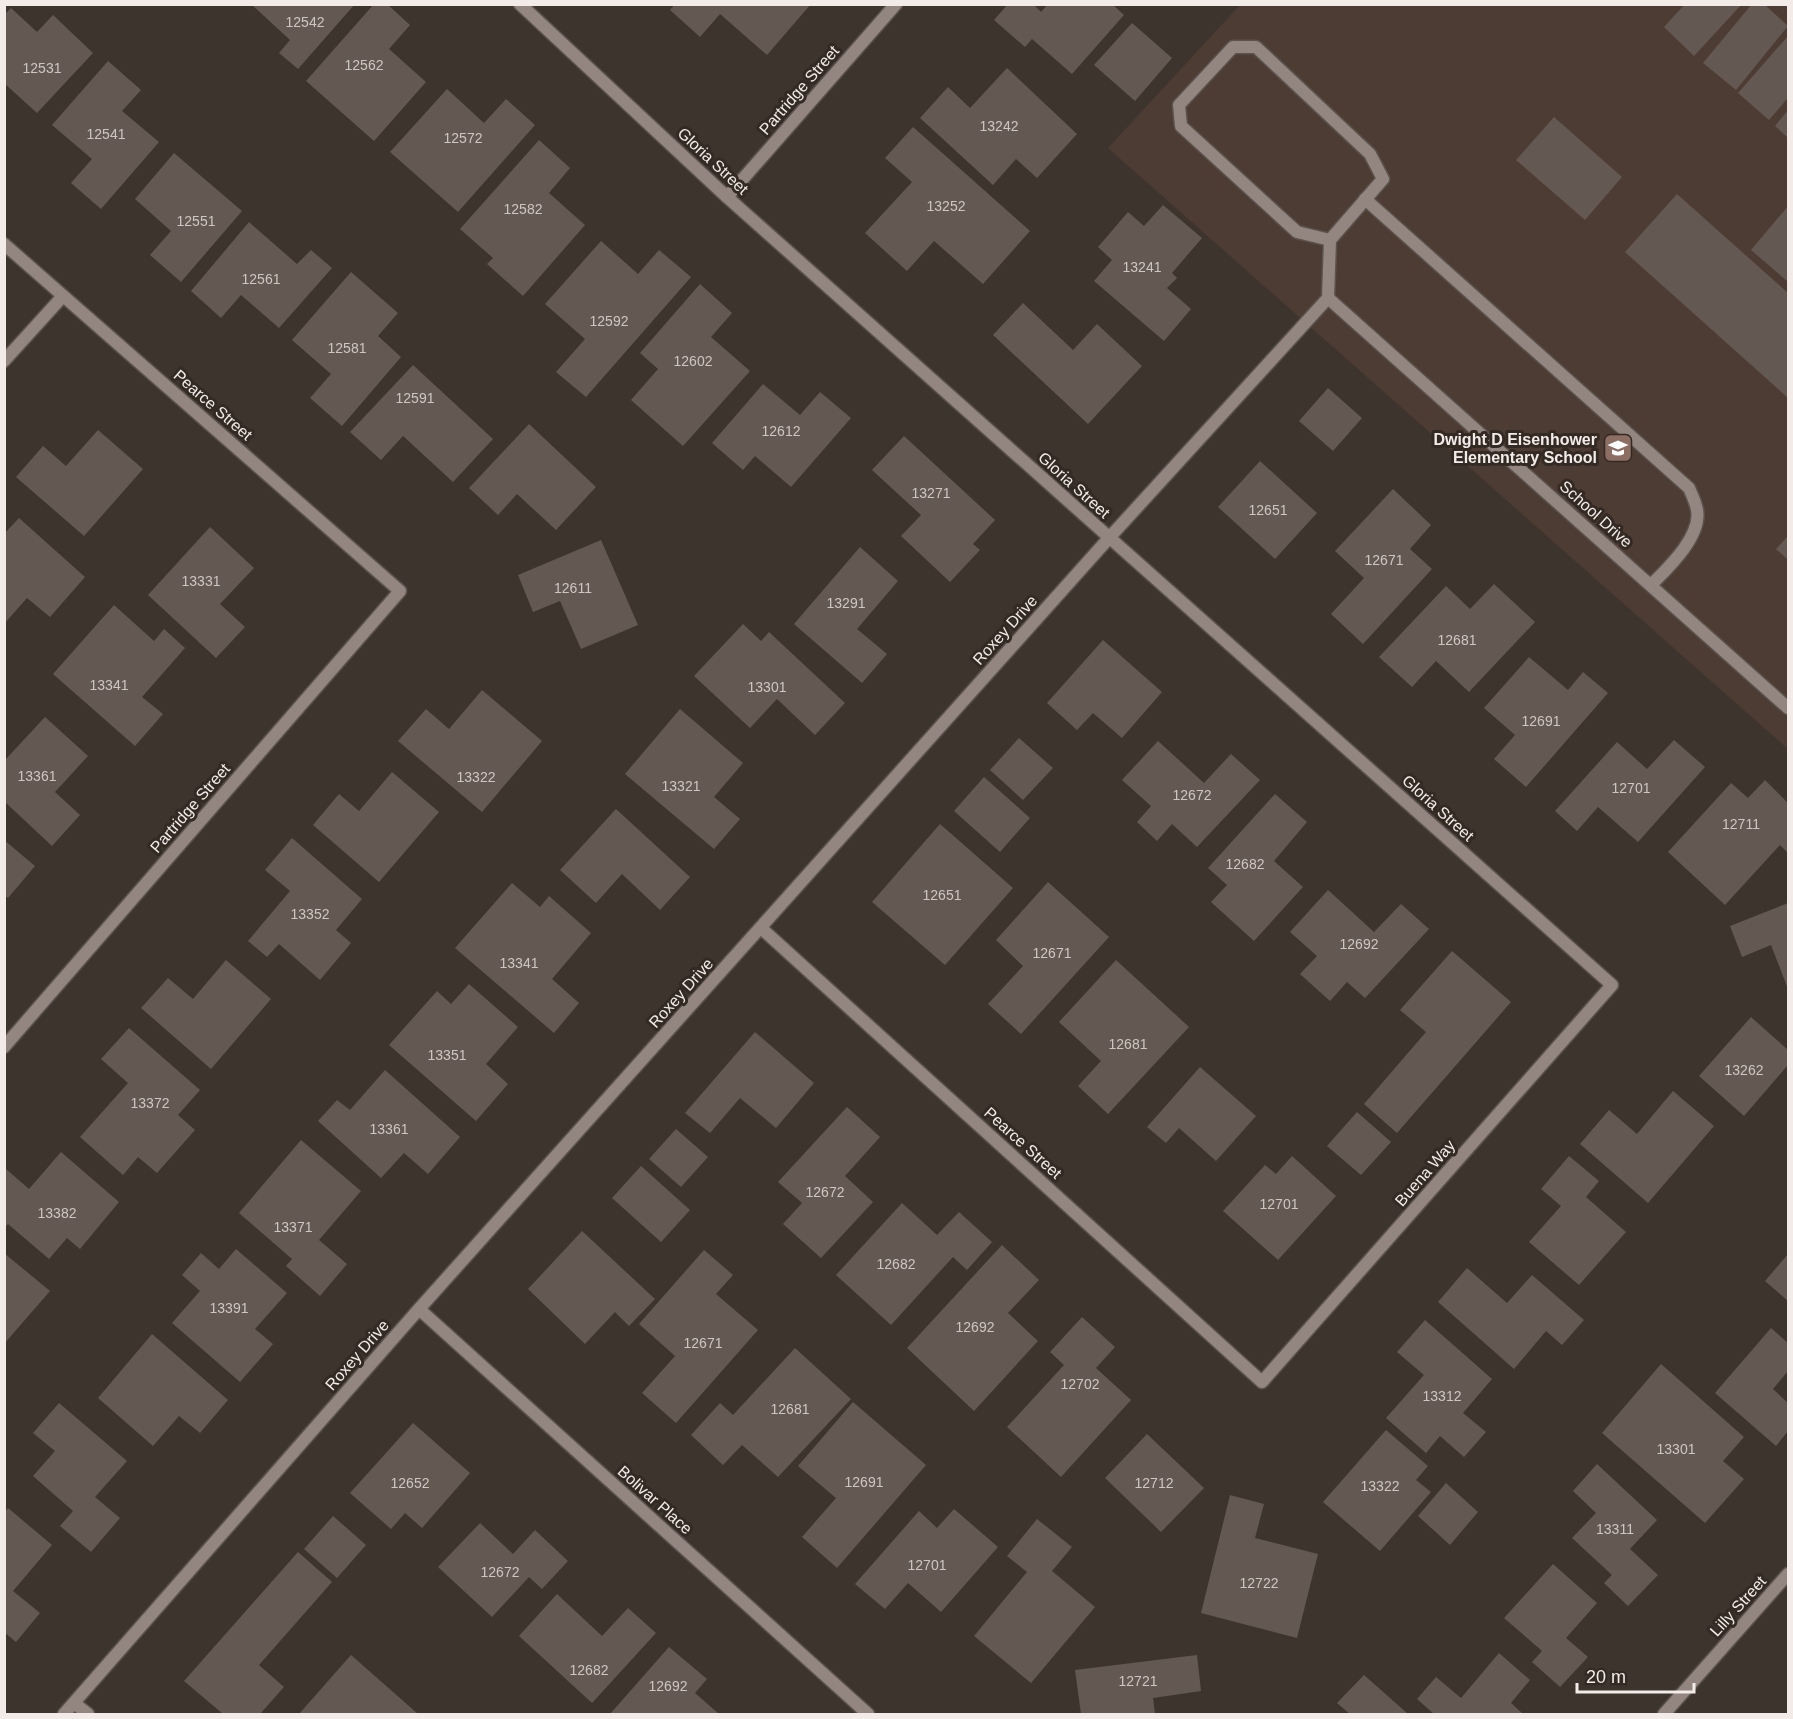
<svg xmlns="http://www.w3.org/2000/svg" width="1793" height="1719" font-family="Helvetica,sans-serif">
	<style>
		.built { fill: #4d3c33 }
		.building { fill: #645852 }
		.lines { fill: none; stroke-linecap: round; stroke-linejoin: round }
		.service-casing { stroke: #5a524c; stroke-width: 15 }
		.minor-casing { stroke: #5a524c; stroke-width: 15 }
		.service { stroke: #938680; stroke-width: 12 }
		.minor { stroke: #938680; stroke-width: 12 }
		.labels { text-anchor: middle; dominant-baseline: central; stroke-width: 6; stroke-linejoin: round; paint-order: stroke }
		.number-label { font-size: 14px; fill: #cec6c2 }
		.street-label { font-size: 16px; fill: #f2ebe7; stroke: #342a24 }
		.poi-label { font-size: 16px; font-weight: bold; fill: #f2ebe7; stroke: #342a24; text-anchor: end }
	</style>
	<rect width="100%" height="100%" fill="#3e342e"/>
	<path class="built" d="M1240 5H1788V749L1108 148Z"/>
	<g class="building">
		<path d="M251 4H355L298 69 279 53 290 40Z"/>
		<path d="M374 4H387L410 25 389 49 426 82 374 141 306 81Z"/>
		<path d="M675 4H811L767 55 720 14 700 37 670 10Z"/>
		<path d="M1008 4H1033L1041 12 1048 4H1112L1124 15 1072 74 1032 39 1025 47 994 20Z"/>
		<path d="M1685 4H1742L1694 56 1664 27Z"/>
		<path d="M1752 4H1764L1788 26 1736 90 1703 63Z"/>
		<path d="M11 8 37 32 53 15 93 53 37 113 4 83V15Z"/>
		<path d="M1132 23 1172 58 1135 101 1094 65Z"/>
		<path d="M1788 36V98L1769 120 1738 93Z"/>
		<path d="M108 61 141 90 122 111 159 142 101 209 71 183 92 159 52 125Z"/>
		<path d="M1007 68 1077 134 1037 178 1016 159 993 185 920 118 948 87 970 108Z"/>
		<path d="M447 89 484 123 506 99 535 125 458 212 390 152Z"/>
		<path d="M1788 110V138L1775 126Z"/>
		<path d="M1554 117 1622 177 1585 220 1516 160Z"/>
		<path d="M913 127 1030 231 983 284 934 241 907 271 865 233 912 182 885 158Z"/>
		<path d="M539 140 570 168 549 193 585 225 523 296 487 264 493 258 460 229Z"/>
		<path d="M174 153 242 211 181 282 150 255 171 231 135 199Z"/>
		<path d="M1677 194 1788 293V398L1625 252Z"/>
		<path d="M1163 205 1202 238 1172 273 1177 278 1167 288 1191 309 1164 341 1094 281 1112 260 1098 247 1128 212 1144 226Z"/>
		<path d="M1788 206V282L1751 250Z"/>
		<path d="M249 222 297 264 311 250 332 268 279 328 241 295 221 318 191 291Z"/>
		<path d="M601 241 638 274 659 250 691 277 586 397 556 372 585 339 545 304Z"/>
		<path d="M351 272 398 313 378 336 401 357 342 426 310 398 331 374 292 340Z"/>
		<path d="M700 284 732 313 711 337 750 371 683 446 631 400 658 369 640 353Z"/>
		<path d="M1023 303 1073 350 1097 324 1142 366 1088 424 993 335Z"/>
		<path d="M413 365 493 439 453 482 403 436 381 460 350 432Z"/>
		<path d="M763 384 800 415 820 392 851 418 791 487 755 456 743 470 712 443Z"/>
		<path d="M1328 388 1362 418 1333 451 1299 421Z"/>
		<path d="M529 424 596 487 556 530 517 494 498 515 469 488Z"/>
		<path d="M98 430 143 469 84 536 16 477 43 446 66 466Z"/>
		<path d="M904 436 995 520 973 544 980 550 950 582 901 536 921 515 872 470Z"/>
		<path d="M1260 461 1317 513 1275 559 1218 507Z"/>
		<path d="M1393 489 1431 525 1410 549 1432 569 1363 644 1331 614 1364 578 1335 551Z"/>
		<path d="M19 518 85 577 50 617 27 598 4 624V534Z"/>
		<path d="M210 527 254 568 220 604 245 627 216 658 148 595Z"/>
		<path d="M1788 536V560L1776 549Z"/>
		<path d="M601 540 638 625 581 649 560 601 533 612 518 575Z"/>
		<path d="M860 547 898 581 857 629 887 654 862 683 794 624Z"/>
		<path d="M1494 584 1535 622 1469 692 1436 661 1412 687 1379 657 1446 586 1470 609Z"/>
		<path d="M114 605 154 641 164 629 185 648 142 697 163 714 135 746 53 674Z"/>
		<path d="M743 624 761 641 769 632 845 703 815 735 777 699 750 728 694 676Z"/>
		<path d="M1103 640 1162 692 1122 738 1093 713 1077 730 1047 703Z"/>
		<path d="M1529 657 1568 690 1583 672 1608 693 1526 787 1494 759 1515 735 1484 708Z"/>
		<path d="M482 690 542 741 482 812 398 741 426 709 449 729Z"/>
		<path d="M680 709 743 763 714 797 740 819 714 849 625 774Z"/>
		<path d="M45 717 88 756 55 792 80 815 52 846 5 802V760Z"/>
		<path d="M1019 738 1053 768 1023 800 990 770Z"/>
		<path d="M1674 740 1705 767 1638 842 1598 807 1577 831 1555 811 1617 742 1647 769Z"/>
		<path d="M1158 741 1204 783 1231 754 1260 780 1197 847 1172 824 1157 841 1137 822 1151 806 1122 780Z"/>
		<path d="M392 772 439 812 379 882 313 825 339 794 359 811Z"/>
		<path d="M984 777 1030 818 1000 852 954 811Z"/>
		<path d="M1765 780 1788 803V853L1780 845 1725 905 1668 852 1731 783 1748 798Z"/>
		<path d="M1275 794 1307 822 1274 861 1303 887 1254 941 1211 902 1227 885 1208 868Z"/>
		<path d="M616 809 690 877 660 910 622 874 596 903 560 870Z"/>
		<path d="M940 824 1013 888 945 965 872 902Z"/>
		<path d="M292 838 362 899 336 930 351 943 320 980 279 944 267 957 248 941 290 891 265 870Z"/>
		<path d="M4 840 35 866 8 898 4 895Z"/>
		<path d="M1048 882 1109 937 1021 1034 988 1004 1023 966 996 940Z"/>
		<path d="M512 883 540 907 549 896 591 933 552 979 579 1003 554 1033 455 948Z"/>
		<path d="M1328 890 1374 932 1401 904 1429 929 1365 998 1347 982 1330 1001 1300 974 1317 956 1290 932Z"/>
		<path d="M1788 903V989L1771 945 1742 957 1730 926Z"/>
		<path d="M1452 951 1511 1002 1397 1133 1364 1104 1426 1032 1400 1010Z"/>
		<path d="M226 960 271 999 211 1069 141 1008 168 978 193 999Z"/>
		<path d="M1116 960 1189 1027 1108 1114 1078 1086 1101 1061 1059 1022Z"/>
		<path d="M469 984 518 1027 486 1064 508 1084 476 1121 389 1045 437 991 451 1004Z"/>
		<path d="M1751 1017 1788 1050V1065L1744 1116 1699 1076Z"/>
		<path d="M129 1028 200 1090 178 1115 195 1130 157 1173 138 1157 123 1175 80 1137 128 1083 101 1059Z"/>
		<path d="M755 1032 814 1083 776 1128 740 1098 710 1133 685 1113Z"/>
		<path d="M1200 1067 1256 1116 1216 1161 1179 1128 1166 1143 1147 1127Z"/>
		<path d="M385 1070 460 1137 428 1174 404 1153 381 1178 318 1121 337 1100 350 1110Z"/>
		<path d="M1673 1091 1714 1126 1648 1203 1580 1144 1609 1110 1637 1134Z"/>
		<path d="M847 1107 880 1137 845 1176 873 1202 821 1258 783 1224 802 1203 778 1182Z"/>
		<path d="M1357 1112 1391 1142 1361 1175 1327 1146Z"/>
		<path d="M676 1129 708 1157 681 1187 649 1159Z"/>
		<path d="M301 1140 361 1191 319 1240 347 1264 320 1296 286 1266 292 1259 239 1213Z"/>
		<path d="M61 1152 119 1202 80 1249 67 1238 49 1259 8 1224 4 1228V1171L6 1169 29 1189Z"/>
		<path d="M1292 1156 1336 1196 1278 1260 1223 1211 1265 1165 1276 1174Z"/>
		<path d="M1569 1156 1599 1181 1586 1197 1626 1232 1579 1285 1529 1242 1561 1206 1541 1189Z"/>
		<path d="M641 1166 690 1210 661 1242 612 1198Z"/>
		<path d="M902 1203 937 1235 959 1212 992 1242 967 1270 953 1257 891 1325 836 1275Z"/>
		<path d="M582 1231 655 1299 629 1326 615 1312 585 1344 528 1289Z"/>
		<path d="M1002 1245 1039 1280 1008 1313 1038 1341 974 1411 907 1348Z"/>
		<path d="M236 1249 287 1293 255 1329 273 1344 240 1382 172 1323 200 1291 182 1275 201 1253 219 1269Z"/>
		<path d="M704 1250 733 1275 716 1294 758 1330 676 1423 642 1393 675 1356 639 1324Z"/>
		<path d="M4 1253 50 1291 4 1344Z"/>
		<path d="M1788 1254V1301L1765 1281Z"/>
		<path d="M1467 1268 1507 1303 1532 1275 1584 1320 1562 1345 1546 1331 1514 1369 1438 1302Z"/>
		<path d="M1082 1317 1115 1347 1096 1368 1131 1400 1061 1477 1007 1427 1064 1365 1050 1352Z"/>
		<path d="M1425 1320 1492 1379 1463 1413 1486 1432 1464 1457 1440 1436 1426 1453 1386 1418 1424 1375 1397 1352Z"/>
		<path d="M1771 1328 1788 1343V1371L1773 1389 1788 1403V1431L1776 1446 1715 1393Z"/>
		<path d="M152 1334 228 1400 200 1433 179 1416 153 1446 98 1398Z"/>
		<path d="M795 1348 851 1399 778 1477 742 1445 723 1465 691 1435 720 1403 733 1415Z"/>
		<path d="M1661 1364 1744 1437 1723 1461 1744 1479 1705 1523 1602 1433Z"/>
		<path d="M853 1402 926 1465 837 1568 802 1537 836 1498 798 1466Z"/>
		<path d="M59 1403 127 1461 95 1497 120 1518 91 1552 60 1526 73 1511 33 1476 55 1451 33 1433Z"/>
		<path d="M413 1423 470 1473 422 1528 405 1513 391 1529 350 1493Z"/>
		<path d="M1386 1430 1428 1466 1416 1480 1431 1492 1380 1551 1323 1502Z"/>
		<path d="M1147 1434 1204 1488 1161 1532 1105 1478Z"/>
		<path d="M1597 1464 1657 1520 1630 1549 1658 1575 1628 1606 1604 1583 1612 1575 1572 1538 1596 1513 1573 1491Z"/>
		<path d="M1446 1483 1478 1512 1450 1545 1418 1516Z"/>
		<path d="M1230 1495 1264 1504 1255 1538 1318 1554 1297 1638 1201 1613Z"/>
		<path d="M8 1508 52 1545 13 1591 40 1613 16 1642 4 1632V1513Z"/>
		<path d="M954 1509 998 1547 941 1612 908 1583 885 1609 855 1584 919 1511 937 1528Z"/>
		<path d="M333 1516 366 1545 337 1578 304 1549Z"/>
		<path d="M1037 1519 1072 1547 1052 1571 1095 1607 1031 1683 974 1636 1027 1572 1007 1556Z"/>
		<path d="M480 1523 513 1554 535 1530 568 1561 542 1589 529 1577 492 1617 438 1567Z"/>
		<path d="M298 1552 332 1582 259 1665 284 1687 260 1714H223L184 1681Z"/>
		<path d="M1553 1564 1597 1603 1566 1638 1588 1657 1560 1687 1532 1662 1542 1651 1504 1618Z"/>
		<path d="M557 1594 602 1636 628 1608 656 1633 592 1703 519 1636Z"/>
		<path d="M669 1647 707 1679 695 1693 719 1714H610Z"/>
		<path d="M1499 1653 1530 1680 1511 1703 1523 1714H1434L1417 1699 1436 1677 1461 1698Z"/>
		<path d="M351 1655 418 1714H299Z"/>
		<path d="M1197 1655 1201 1691 1153 1698 1155 1714H1081L1075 1670Z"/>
		<path d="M1364 1675 1408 1714H1350L1337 1703Z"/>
	</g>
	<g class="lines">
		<g class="service-casing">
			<g id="service">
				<path d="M1365 199 1689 488C1692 495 1696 503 1697 510 1702 536 1668 568 1651 585"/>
				<path d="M1328 298 1330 240 1383 179 1370 154 1256 47H1233L1179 105 1181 126 1297 232 1330 240"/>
			</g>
		</g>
		<g class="minor-casing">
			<g id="minor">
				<path d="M520 4 727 197 1612 985 1262 1382 761 928"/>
				<path d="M727 197 896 4"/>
				<path d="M4 244 400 591 4 1047"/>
				<path d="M4 361 63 296"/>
				<path d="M419 1309 868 1714"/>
				<path d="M74 1703 88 1714"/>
				<path d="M64 1714 419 1309 1109 538 1328 298 1788 708"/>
				<path d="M1664 1714 1788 1574"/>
			</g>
		</g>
		<use href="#service" class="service"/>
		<use href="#minor" class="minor"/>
	</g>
	<defs>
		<g id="school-square" transform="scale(1.5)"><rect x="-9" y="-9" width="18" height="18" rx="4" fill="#8d6e63" stroke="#342a24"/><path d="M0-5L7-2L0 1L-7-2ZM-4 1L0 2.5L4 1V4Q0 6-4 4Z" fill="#fff"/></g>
	</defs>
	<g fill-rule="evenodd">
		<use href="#school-square" x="1618" y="448"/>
	</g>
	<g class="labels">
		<g class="number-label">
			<text x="305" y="22">12542</text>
			<text x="364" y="65">12562</text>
			<text x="42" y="68">12531</text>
			<text x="999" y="126">13242</text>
			<text x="106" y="134">12541</text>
			<text x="463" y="138">12572</text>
			<text x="946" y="206">13252</text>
			<text x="523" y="209">12582</text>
			<text x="196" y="221">12551</text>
			<text x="1142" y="267">13241</text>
			<text x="261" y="279">12561</text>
			<text x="609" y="321">12592</text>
			<text x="347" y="348">12581</text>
			<text x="693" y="361">12602</text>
			<text x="415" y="398">12591</text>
			<text x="781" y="431">12612</text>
			<text x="931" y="493">13271</text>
			<text x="1268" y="510">12651</text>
			<text x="1384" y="560">12671</text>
			<text x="201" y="581">13331</text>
			<text x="573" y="588">12611</text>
			<text x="846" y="603">13291</text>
			<text x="1457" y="640">12681</text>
			<text x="109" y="685">13341</text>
			<text x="767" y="687">13301</text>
			<text x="1541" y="721">12691</text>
			<text x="37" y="776">13361</text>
			<text x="476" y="777">13322</text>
			<text x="681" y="786">13321</text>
			<text x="1631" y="788">12701</text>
			<text x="1192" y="795">12672</text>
			<text x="1741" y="824">12711</text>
			<text x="1245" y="864">12682</text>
			<text x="942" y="895">12651</text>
			<text x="310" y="914">13352</text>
			<text x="1359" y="944">12692</text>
			<text x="1052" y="953">12671</text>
			<text x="519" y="963">13341</text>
			<text x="1128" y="1044">12681</text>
			<text x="447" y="1055">13351</text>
			<text x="1744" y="1070">13262</text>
			<text x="150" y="1103">13372</text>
			<text x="389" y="1129">13361</text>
			<text x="825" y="1192">12672</text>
			<text x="1279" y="1204">12701</text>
			<text x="57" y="1213">13382</text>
			<text x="293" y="1227">13371</text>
			<text x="896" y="1264">12682</text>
			<text x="229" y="1308">13391</text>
			<text x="975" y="1327">12692</text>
			<text x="703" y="1343">12671</text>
			<text x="1080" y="1384">12702</text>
			<text x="1442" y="1396">13312</text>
			<text x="790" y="1409">12681</text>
			<text x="1676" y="1449">13301</text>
			<text x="864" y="1482">12691</text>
			<text x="410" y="1483">12652</text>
			<text x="1154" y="1483">12712</text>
			<text x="1380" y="1486">13322</text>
			<text x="1615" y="1529">13311</text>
			<text x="927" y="1565">12701</text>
			<text x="500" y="1572">12672</text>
			<text x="1259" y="1583">12722</text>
			<text x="589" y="1670">12682</text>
			<text x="1138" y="1681">12721</text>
			<text x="668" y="1686">12692</text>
		</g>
		<g class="street-label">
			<text transform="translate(799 90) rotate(-49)">Partridge Street</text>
			<text transform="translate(713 161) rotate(43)">Gloria Street</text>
			<text transform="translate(213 405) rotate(41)">Pearce Street</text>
			<text transform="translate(1074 485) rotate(42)">Gloria Street</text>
			<text transform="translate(1596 514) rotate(42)">School Drive</text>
			<text transform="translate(1005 630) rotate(-48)">Roxey Drive</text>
			<text transform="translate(190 808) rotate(-49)">Partridge Street</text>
			<text transform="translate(1438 808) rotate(42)">Gloria Street</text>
			<text transform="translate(681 993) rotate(-48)">Roxey Drive</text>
			<text transform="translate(1023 1143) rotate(42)">Pearce Street</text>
			<text transform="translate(1425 1173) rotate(-49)">Buena Way</text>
			<text transform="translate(357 1355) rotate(-49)">Roxey Drive</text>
			<text transform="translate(655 1500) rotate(42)">Bolivar Place</text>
			<text transform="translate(1738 1606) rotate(-48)">Lilly Street</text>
		</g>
		<g class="poi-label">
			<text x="1597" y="439">Dwight D Eisenhower<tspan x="1597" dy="18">Elementary School</tspan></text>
		</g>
	</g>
	<rect width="1793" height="1719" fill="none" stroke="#f2ebe7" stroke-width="12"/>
	<path d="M1577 1683v9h117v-9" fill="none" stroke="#f2ebe7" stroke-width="3"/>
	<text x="1586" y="1683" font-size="18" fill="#f2ebe7" stroke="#342a24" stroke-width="4.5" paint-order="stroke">20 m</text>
</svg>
